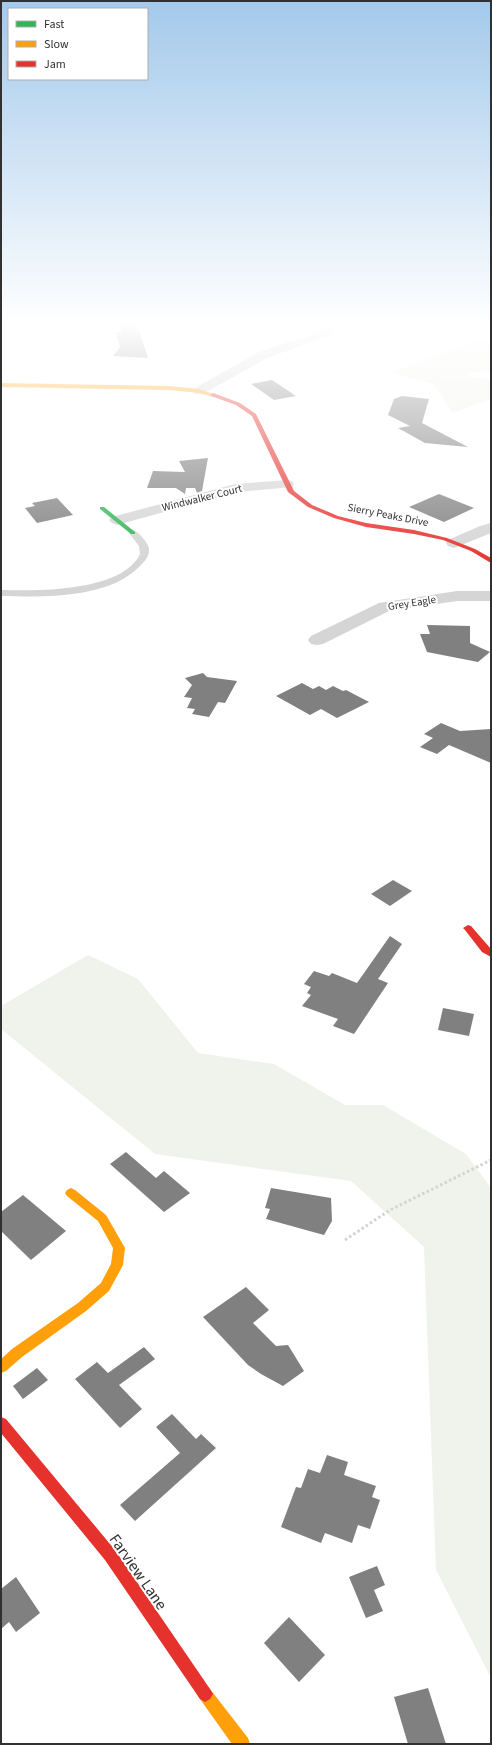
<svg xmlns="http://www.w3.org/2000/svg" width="492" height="1745" font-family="'Source Sans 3',sans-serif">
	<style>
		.green { fill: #f0f3ec }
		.building { fill: #808080 }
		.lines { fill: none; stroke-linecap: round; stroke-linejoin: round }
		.path { stroke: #d4d4d4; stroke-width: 3; stroke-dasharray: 2.5 2.5; stroke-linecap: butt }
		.lane { fill: #d5d5d5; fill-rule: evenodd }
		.street { fill: #d5d5d5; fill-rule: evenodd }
		.fast { fill: #30b455; fill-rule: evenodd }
		.slow { fill: #ff9f0a; fill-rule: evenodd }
		.jam { fill: #e5322d; fill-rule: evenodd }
		.labels { text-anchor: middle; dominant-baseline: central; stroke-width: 4; stroke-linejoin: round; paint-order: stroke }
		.far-street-label { font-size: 11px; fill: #313131; stroke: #fff }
		.near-street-label { font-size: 16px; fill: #313131; stroke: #fff }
	</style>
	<rect width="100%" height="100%" fill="#fff"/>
	<g class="green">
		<path d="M483 339 491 349V371L476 372 467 374 472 377 491 379V399L453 413 433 384 391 372Z"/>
		<path d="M88 955 138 979 198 1053 274 1064 345 1105H383L466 1154 491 1188V1678L436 1570 424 1247 351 1181 155 1154 1 1029V1006Z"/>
	</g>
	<g class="building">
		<path d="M119 324H137L148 358 113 356 120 347 116 332H122Z"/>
		<path d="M272 380 296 396 274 400 251 384Z"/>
		<path d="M402 396 429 399 422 423 468 447 425 443 398 428 410 426 388 415 394 399Z"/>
		<path d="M208 458 202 491 197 493 195 488H186L185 494 176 488H147L153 471 185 472 179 461Z"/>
		<path d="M439 494 474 508 444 522 409 507Z"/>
		<path d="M57 498 73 515 37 523 25 508 35 506 32 503Z"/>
		<path d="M427 625 470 626V643L490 652 478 662 427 652 420 634H430Z"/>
		<path d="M203 673 207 677 237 681 225 703 218 702 209 717 192 714 195 709 187 708 192 698 184 697 192 685 185 678Z"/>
		<path d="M302 683 313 689 319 686 326 690 333 686 343 691 346 690 369 702 337 718 321 709 310 715 276 696Z"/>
		<path d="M441 723 460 731 491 729V763L449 745 437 754 420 747 433 738 424 734Z"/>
		<path d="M393 880 412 891 390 906 371 894Z"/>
		<path d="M390 936 402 944 378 979 388 983 354 1034 333 1026 338 1019 302 1006 311 995 307 993 311 987 304 984 314 971 329 976 332 973 357 983Z"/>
		<path d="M443 1008 474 1014 469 1036 438 1030Z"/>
		<path d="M126 1152 156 1178 164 1171 190 1193 164 1212 110 1164Z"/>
		<path d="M271 1188 331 1198 332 1221 324 1235 266 1219 270 1209 265 1208Z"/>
		<path d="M23 1195 66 1231 31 1260 1 1231V1212Z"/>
		<path d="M246 1287 269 1310 253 1323 276 1346 288 1345 304 1371 283 1386 261 1374 248 1365 203 1317Z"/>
		<path d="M144 1347 155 1359 119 1385 142 1409 120 1428 75 1379 97 1362 108 1373Z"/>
		<path d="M37 1368 48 1380 23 1399 13 1386Z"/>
		<path d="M172 1414 196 1439 201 1434 216 1448 135 1521 120 1505 180 1453 156 1427Z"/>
		<path d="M327 1455 348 1462 344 1475 376 1486 372 1497 380 1500 370 1529 358 1525 352 1543 325 1533 321 1543 281 1527 296 1487 301 1488 308 1469 320 1473Z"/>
		<path d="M377 1566 385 1585 374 1590 383 1611 366 1618 349 1577Z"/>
		<path d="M16 1577 40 1613 16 1632 9 1622 1 1629V1589Z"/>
		<path d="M289 1617 325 1655 299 1682 264 1643Z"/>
		<path d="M428 1688 446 1744H408L394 1697Z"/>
	</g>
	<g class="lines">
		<path class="path" d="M345 1240 390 1210 491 1160"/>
		<path class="lane" d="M133 530C139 532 147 542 149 548 150 556 144 562 139 567 107 599 44 597 1 596V590C37 591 122 592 140 554L139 546 129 533Z"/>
		<g class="street">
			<path d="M324 323H336L331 335 267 358 203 394H195L193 391 195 388 259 352 322 331Z"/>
			<path d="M287 480 292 481 294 484 292 487 236 492 117 525 112 523 109 520 112 517 235 484Z"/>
			<path d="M491 523V533L454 548 448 546 446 543 448 540 480 526Z"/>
			<path d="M457 591H491V601H457L389 611 323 644 317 645 311 644 308 640 311 636 379 603Z"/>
		</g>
		<path class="fast" d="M100 507H104L135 532V534H131L100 509Z"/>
		<g class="slow">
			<path d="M1 383 169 386 199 389 216 395 213 397 199 393 169 390 1 387Z"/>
			<path d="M71 1188 75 1190 106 1215 125 1248 123 1265 109 1291 86 1311 22 1357 6 1371 1 1373V1359L12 1349 78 1303 101 1283 111 1264 113 1248 98 1221 67 1196 65 1193 67 1190Z"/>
			<path d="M205 1686 210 1689 248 1738 250 1744H232L200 1699 197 1694 200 1689Z"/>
		</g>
		<g class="jam">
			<path d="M213 393 240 403 256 414 294 491 312 505 338 516 366 523 414 530 447 538 475 549 491 558V563L471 551 443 540 414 534 366 527 334 518 308 507 288 492 252 416 236 405 211 396V394Z"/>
			<path d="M468 925 471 926 491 949V957L482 952 465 930 463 928Z"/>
			<path d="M1 1417 6 1419 115 1550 210 1689 213 1694 210 1699 205 1702 200 1699 105 1560 1 1433Z"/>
		</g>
	</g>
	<linearGradient id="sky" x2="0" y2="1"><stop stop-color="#a3c9eb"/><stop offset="0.57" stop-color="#fff"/><stop offset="1" stop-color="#fff" stop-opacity="0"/></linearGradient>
	<rect width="492" height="567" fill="url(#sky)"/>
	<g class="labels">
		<g class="far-street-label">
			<text transform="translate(202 498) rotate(-14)">Windwalker Court</text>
			<text transform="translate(388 515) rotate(11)">Sierry Peaks Drive</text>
			<text transform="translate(412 603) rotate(-9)">Grey Eagle</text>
		</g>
		<g class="near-street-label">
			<text transform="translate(138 1572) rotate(55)">Farview Lane</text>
		</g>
	</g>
	<rect width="492" height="1745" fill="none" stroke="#313131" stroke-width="4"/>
	<rect x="8" y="8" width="140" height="72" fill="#ffffff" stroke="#adadad"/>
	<rect x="16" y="21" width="20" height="6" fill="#30b455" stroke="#adadad"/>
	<text x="44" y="28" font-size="12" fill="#313131">Fast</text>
	<rect x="16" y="41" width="20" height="6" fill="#ff9f0a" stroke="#adadad"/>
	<text x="44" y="48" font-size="12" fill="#313131">Slow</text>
	<rect x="16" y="61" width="20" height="6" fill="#e5322d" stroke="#adadad"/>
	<text x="44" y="68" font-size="12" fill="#313131">Jam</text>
</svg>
